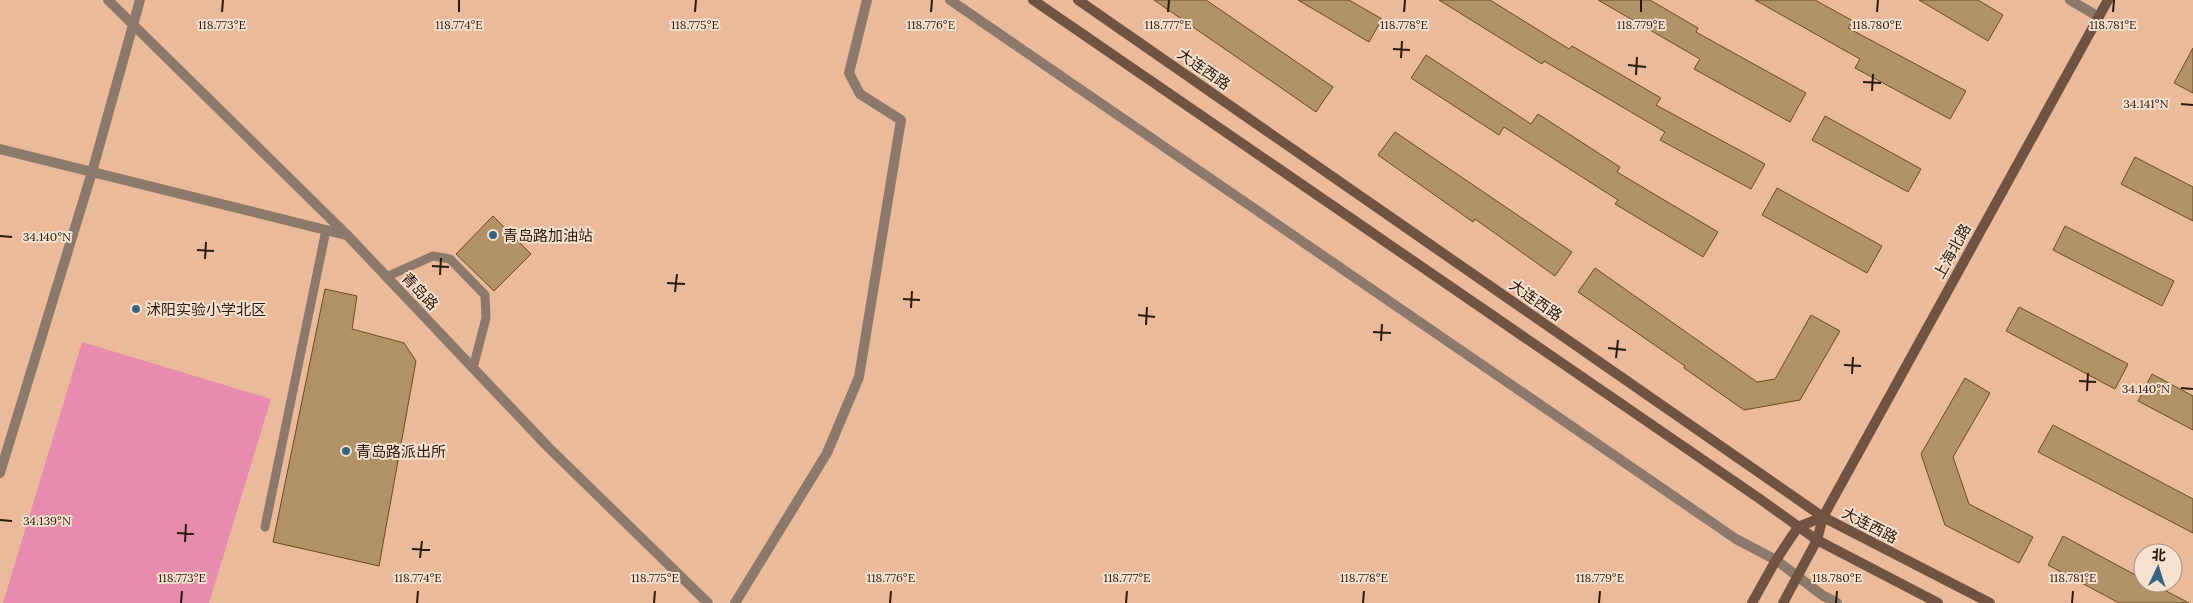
<svg xmlns="http://www.w3.org/2000/svg" width="2193" height="603" font-family="Lora,'Noto Sans SC',serif">
	<style>
		.green { fill: #e78baf }
		.building { fill: #b19266; stroke: #684c21 }
		.lines { fill: none; stroke-linecap: round; stroke-linejoin: round }
		.lane { stroke: #8d796c; stroke-width: 9 }
		.street { stroke: #8d796c; stroke-width: 10 }
		.secondary { stroke: #705441; stroke-width: 10 }
		.ticks { fill: none; stroke: #2a190d; stroke-width: 2 }
		.poi-dot { fill: #316581; stroke: #f9e1d0; stroke-width: 2 }
		.labels { text-anchor: middle; dominant-baseline: central; stroke-width: 4; stroke-linejoin: round; paint-order: stroke }
		.street-label { font-size: 15px; fill: #2a190d; stroke: #f9e1d0 }
		.poi-label { font-size: 15px; fill: #2a190d; stroke: #f9e1d0; text-anchor: start }
		.ticks-label { font-size: 12px; text-anchor: middle; fill: #2a190d; stroke: #f9e1d0; stroke-width: 4; stroke-linejoin: round; paint-order: stroke }
	</style>
	<rect width="100%" height="100%" fill="#eaba9a"/>
	<path class="green" d="M82 342 271 399 209 603H3Z"/>
	<g class="building">
		<path d="M1154 0H1206L1333 87 1316 112Z"/>
		<path d="M1298 0H1349L1382 19 1369 42Z"/>
		<path d="M1439 0H1490L1569 49 1572 46 1661 98 1656 105 1765 164 1751 189 1660 140 1665 132 1544 61 1542 64Z"/>
		<path d="M1598 0H1650L1698 28 1696 32 1806 93 1790 122 1694 69 1700 59Z"/>
		<path d="M1755 0H1815L1853 21 1848 28 1966 91 1950 119 1855 68 1860 59Z"/>
		<path d="M1919 0H1978L2003 15 1988 41Z"/>
		<path d="M2193 48V93L2174 83Z"/>
		<path d="M1426 55 1531 124 1538 114 1620 167 1617 172 1718 232 1703 257 1615 204 1618 200 1504 127 1499 135 1411 78Z"/>
		<path d="M1825 116 1921 169 1908 192 1812 140Z"/>
		<path d="M1395 132 1572 252 1555 276 1475 219 1473 222 1378 155Z"/>
		<path d="M2135 157 2193 187V221L2121 184Z"/>
		<path d="M1777 188 1882 246 1867 273 1762 215Z"/>
		<path d="M493 216 531 254 494 291 456 254Z"/>
		<path d="M2065 226 2174 281 2162 306 2053 250Z"/>
		<path d="M1595 268 1757 382 1775 379 1811 315 1840 331 1800 400 1744 410 1684 368 1685 366 1578 292Z"/>
		<path d="M325 289 357 296 352 329 404 343 416 361 379 566 273 542Z"/>
		<path d="M2019 307 2128 364 2115 389 2006 331Z"/>
		<path d="M2152 374 2193 396V430L2138 401Z"/>
		<path d="M1965 378 1990 393 1953 457 1969 504 2033 537 2019 563 1945 525 1921 454Z"/>
		<path d="M2053 425 2193 499V533L2038 452Z"/>
		<path d="M2063 536 2143 579V583H2151L2189 603H2119L2048 565Z"/>
	</g>
	<g class="lines">
		<g class="lane">
			<path d="M386 277 433 256 450 259 485 295 486 318 473 368"/>
			<path d="M265 527 326 230"/>
		</g>
		<g class="street">
			<path d="M108 0 347 235 548 447 708 603"/>
			<path d="M950 0 1736 539 1776 560 1822 595 1837 603"/>
			<path d="M2070 0 2099 17"/>
			<path d="M0 149 346 235"/>
			<path d="M0 473 92 172 140 0"/>
			<path d="M735 603 827 453 859 377 901 120 860 94 849 73 867 0"/>
		</g>
		<g class="secondary">
			<path d="M1033 0 1760 499 1817 540 1938 603"/>
			<path d="M1078 0 1823 517 1990 603"/>
			<path d="M1752 603 1776 560 1798 527 1823 517"/>
			<path d="M1783 603 1817 540 1823 517 2108 0"/>
		</g>
	</g>
	<path class="ticks" d="M222 12 223 0M459 12V0M695 12 696 0M931 12 932 0M1168 12 1169 0M1404 12 1405 0M1641 12V0M1877 12 1878 0M2113 12 2114 0M1393 49 1410 50M1401 58 1402 41M1628 65 1646 67M1636 75 1637 57M1863 82 1881 83M1872 91 1873 74M2181 104 2193 105M0 236 12 237M197 250 214 251M205 259 206 242M432 266 449 267M440 275 441 258M667 283 685 284M675 292 677 274M903 299 920 300M911 308 912 291M1138 315 1155 317M1146 325 1147 307M1373 332 1391 333M1381 341 1382 324M1608 348 1626 350M1616 358 1618 340M1844 365 1861 366M1852 374 1853 357M2079 381 2096 382M2181 388 2193 389M2087 391 2088 373M0 520 12 521M177 533 194 534M185 542 186 524M412 549 430 550M420 558 422 541M181 603 182 591M417 603 418 591M654 603 655 591M890 603 891 591M1126 603 1127 591M1363 603 1364 591M1599 603 1600 591M1836 603 1837 591M2072 603 2073 591"/>
	<g class="poi-dot">
		<circle cx="493" cy="235" r="5"/>
		<circle cx="136" cy="309" r="5"/>
		<circle cx="346" cy="451" r="5"/>
	</g>
	<g class="labels">
		<g class="street-label">
			<text transform="translate(1204 69) rotate(35)">大连西路</text>
			<text transform="translate(1952 251) rotate(-61)">上海北路</text>
			<text transform="translate(420 291) rotate(46)">青岛路</text>
			<text transform="translate(1536 300) rotate(35)">大连西路</text>
			<text transform="translate(1870 525) rotate(27)">大连西路</text>
		</g>
		<g class="poi-label">
			<text x="503" y="235">青岛路加油站</text>
			<text x="146" y="309">沭阳实验小学北区</text>
			<text x="356" y="451">青岛路派出所</text>
		</g>
	</g>
	<g class="ticks-label">
		<text x="222" y="29">118.773°E</text>
		<text x="459" y="29">118.774°E</text>
		<text x="695" y="29">118.775°E</text>
		<text x="931" y="29">118.776°E</text>
		<text x="1168" y="29">118.777°E</text>
		<text x="1404" y="29">118.778°E</text>
		<text x="1641" y="29">118.779°E</text>
		<text x="1877" y="29">118.780°E</text>
		<text x="2113" y="29">118.781°E</text>
		<text x="2146" y="108">34.141°N</text>
		<text x="47" y="241">34.140°N</text>
		<text x="2146" y="393">34.140°N</text>
		<text x="47" y="525">34.139°N</text>
		<text x="182" y="582">118.773°E</text>
		<text x="418" y="582">118.774°E</text>
		<text x="655" y="582">118.775°E</text>
		<text x="891" y="582">118.776°E</text>
		<text x="1127" y="582">118.777°E</text>
		<text x="1364" y="582">118.778°E</text>
		<text x="1600" y="582">118.779°E</text>
		<text x="1837" y="582">118.780°E</text>
		<text x="2073" y="582">118.781°E</text>
	</g>
	<g transform="translate(2158 568) rotate(4)"><circle r="24" fill="#f9e1d0" stroke="#a69182"/>
	<path d="M0-4L9 19L0 12L-9 19Z" fill="#316581"/>
	<text y="-8" font-size="14" font-weight="bold" text-anchor="middle" fill="#2a190d">北</text>
	</g>
</svg>
